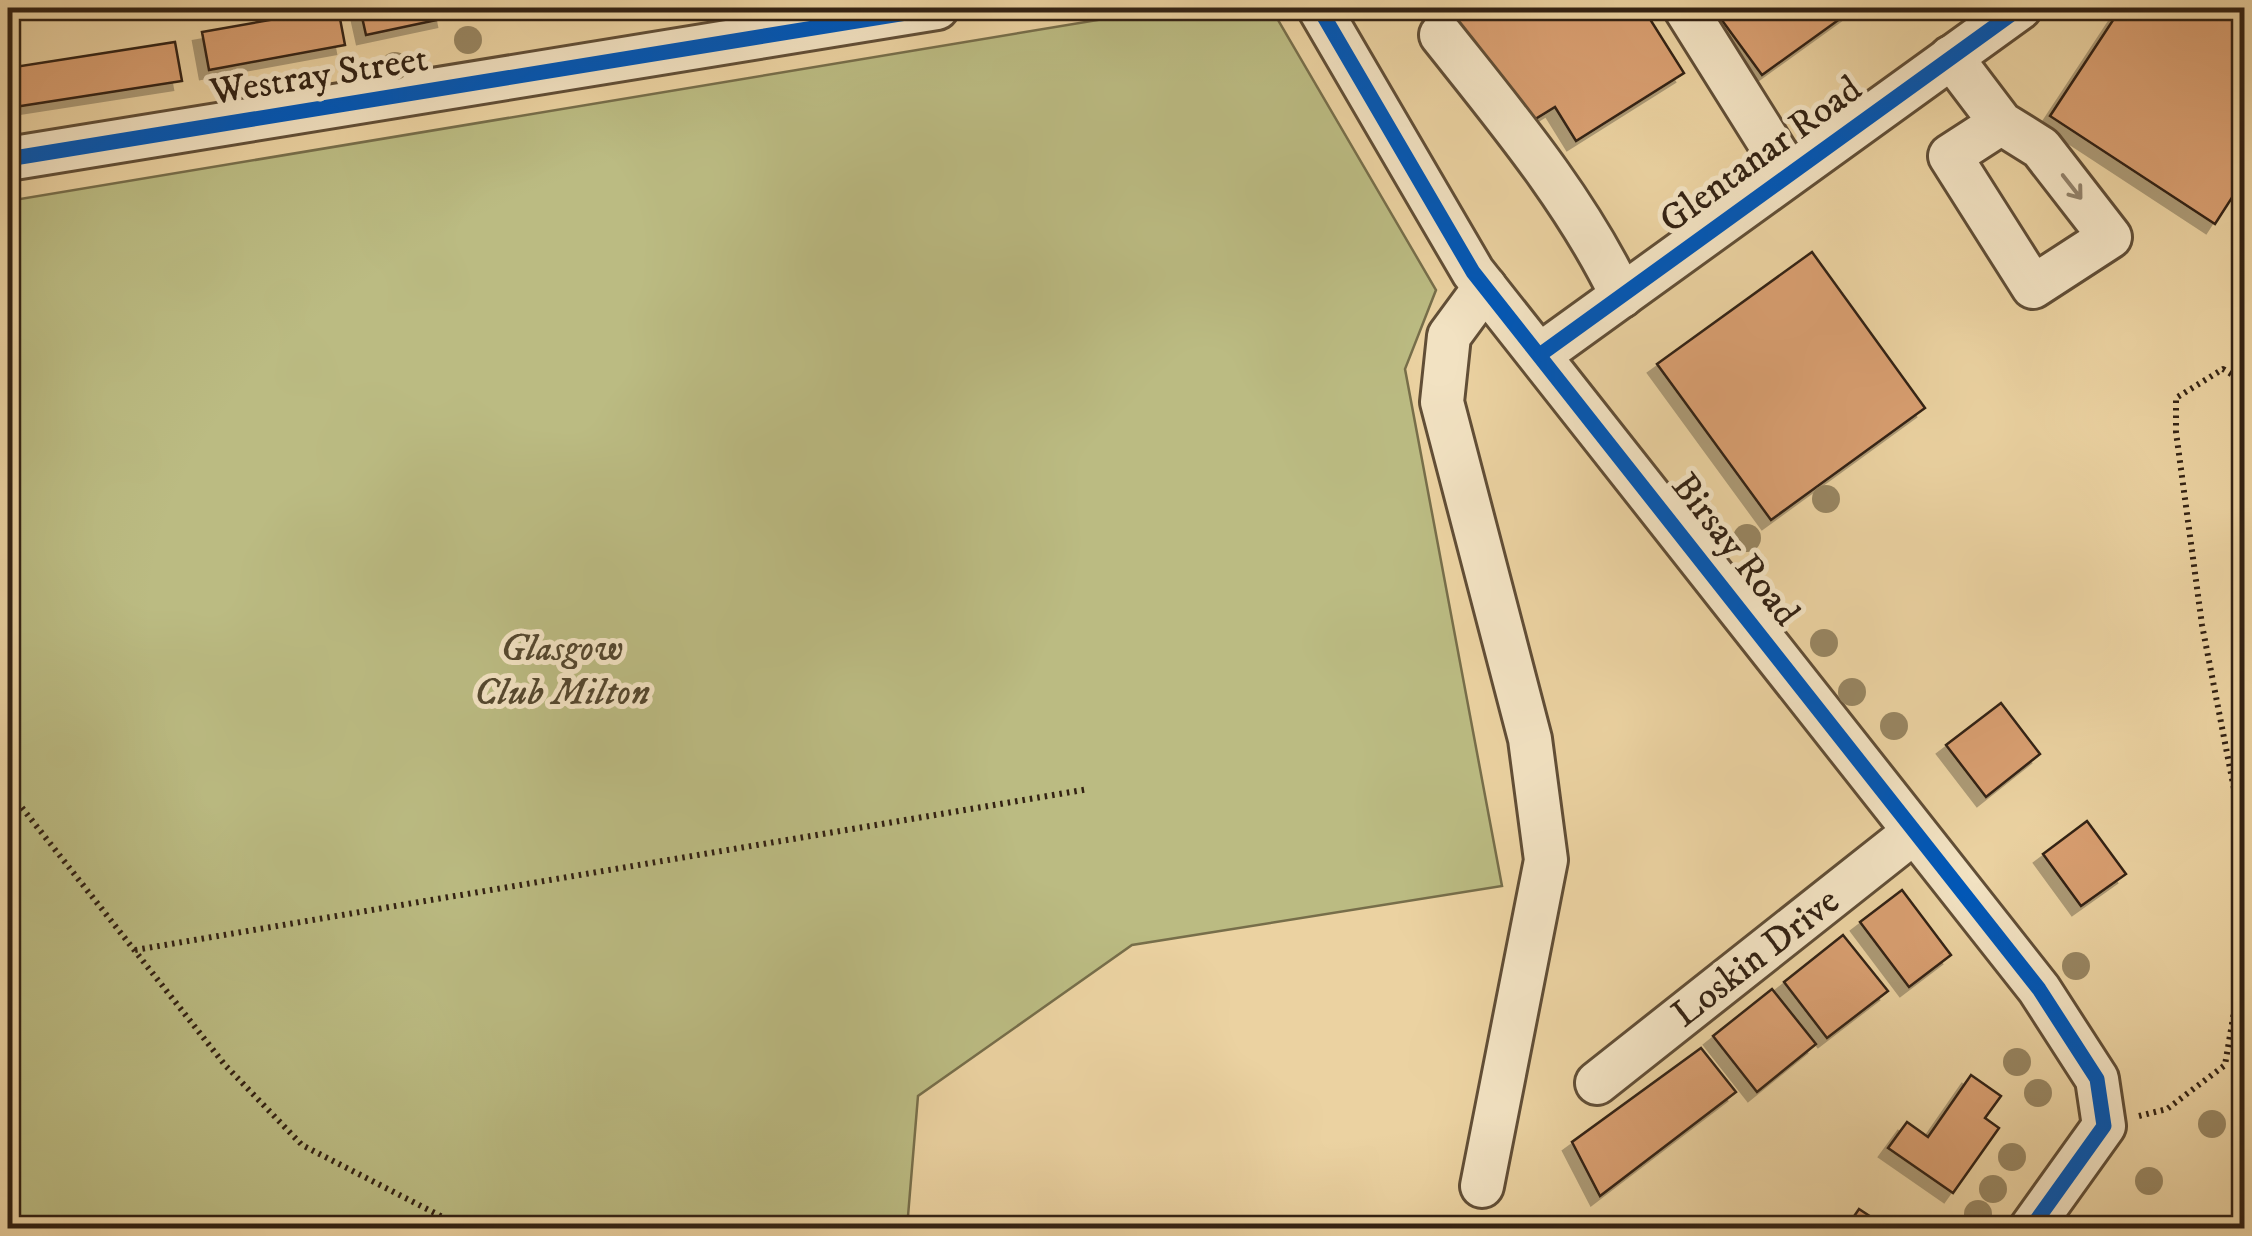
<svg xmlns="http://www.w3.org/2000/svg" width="2252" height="1236" font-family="'IM FELL DW Pica',serif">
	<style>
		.green { fill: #bbbb82; stroke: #776e4a; stroke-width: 2.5 }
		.building { fill: #d99f71; stroke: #332213; stroke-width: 2.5; filter: url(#shadow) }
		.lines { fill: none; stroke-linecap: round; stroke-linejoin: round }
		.minor-casing { stroke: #614e36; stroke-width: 48 }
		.path { stroke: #332213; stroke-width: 6; stroke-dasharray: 2.5 5; stroke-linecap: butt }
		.minor { stroke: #f2e2c2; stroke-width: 42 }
		.cycleway-casing { stroke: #f2e2c2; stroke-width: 21 }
		.cycleway { stroke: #0057b8; stroke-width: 15 }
		.tree { fill: #988662 }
		.oneway { stroke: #92826a }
		.labels { text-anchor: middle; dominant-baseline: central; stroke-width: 10; stroke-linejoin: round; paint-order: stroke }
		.street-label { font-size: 38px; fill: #332213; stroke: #f2e2c2 }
		.park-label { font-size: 38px; font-style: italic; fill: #55482f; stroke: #f2e2c2 }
	</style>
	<defs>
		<filter id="shadow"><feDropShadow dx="-9" dy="9" stdDeviation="0" flood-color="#0004"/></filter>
	</defs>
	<rect width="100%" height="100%" fill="#ebd2a1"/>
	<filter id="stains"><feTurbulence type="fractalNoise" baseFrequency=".002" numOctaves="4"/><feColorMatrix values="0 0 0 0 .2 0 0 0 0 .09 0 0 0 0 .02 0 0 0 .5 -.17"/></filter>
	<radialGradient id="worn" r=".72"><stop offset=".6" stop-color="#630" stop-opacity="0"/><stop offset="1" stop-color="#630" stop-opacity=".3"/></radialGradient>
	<path class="green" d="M1170 8H1271L1436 290 1405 369 1502 886 1132 945 918 1096 907 1228H8V201Z"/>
	<g class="building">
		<path d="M338 8 345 45 209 70 202 32Z"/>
		<path d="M360 8H444L446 18 366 35Z"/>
		<path d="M1450 8H1643L1684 73 1576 141 1555 107 1524 126Z"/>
		<path d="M1713 8H1855L1762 75Z"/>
		<path d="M2121 8H2227L2244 19V179L2215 224 2050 116Z"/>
		<path d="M175 42 182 81 8 108V68Z"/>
		<path d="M1812 252 1925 408 1771 520 1657 364Z"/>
		<path d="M2001 703 2040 754 1986 797 1946 745Z"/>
		<path d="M2087 821 2126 874 2081 906 2043 854Z"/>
		<path d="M1902 890 1951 955 1909 987 1860 922Z"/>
		<path d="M1843 935 1888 991 1827 1038 1784 982Z"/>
		<path d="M1772 989 1816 1044 1757 1092 1713 1036Z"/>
		<path d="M1701 1048 1736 1092 1600 1196 1572 1142Z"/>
		<path d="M1971 1075 2001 1096 1985 1118 1999 1128 1953 1193 1888 1148 1907 1122 1928 1137Z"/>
		<path d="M1859 1209 1888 1228H1846Z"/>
	</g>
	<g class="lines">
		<g class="minor-casing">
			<g id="minor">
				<path d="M1319 8 1473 272 2039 989 2097 1079 2104 1126 2031 1228"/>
				<path d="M1685 8 1789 174"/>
				<path d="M1441 35C1507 118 1576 200 1622 296"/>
				<path d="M1951 57 2001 123 2041 148 2110 237 2033 287 1950 156 2001 123"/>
				<path d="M8 159 937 8"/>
				<path d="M1541 354 2020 8"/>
				<path d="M1597 1083 1914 832"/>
				<path d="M1482 1186 1546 860 1530 739 1442 402 1449 336 1485 287"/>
			</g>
		</g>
		<g class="path">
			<path d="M2244 382 2223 369 2176 398V432L2202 625 2244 840"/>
			<path d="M8 790 225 1065 302 1145 464 1228"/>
			<path d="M135 950 1089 789"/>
			<path d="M2139 1116 2167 1109 2225 1065 2244 953"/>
		</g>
		<use href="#minor" class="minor"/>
		<g class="cycleway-casing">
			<g id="cycleway">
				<path d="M1319 8 1473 272 2039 989 2097 1079 2104 1126 2031 1228"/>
				<path d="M8 159 937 8"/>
				<path d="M1541 354 2020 8"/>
			</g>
		</g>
		<use href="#cycleway" class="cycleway"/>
	</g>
	<g class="tree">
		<circle cx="468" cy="40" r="14"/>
		<circle cx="395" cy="66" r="14"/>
		<circle cx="1826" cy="499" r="14"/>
		<circle cx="1747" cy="538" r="14"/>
		<circle cx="1824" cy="643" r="14"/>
		<circle cx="1852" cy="692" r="14"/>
		<circle cx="1894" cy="726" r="14"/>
		<circle cx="2076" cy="966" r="14"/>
		<circle cx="2017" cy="1062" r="14"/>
		<circle cx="2038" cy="1093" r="14"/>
		<circle cx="2212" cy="1124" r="14"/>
		<circle cx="2012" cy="1157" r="14"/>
		<circle cx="2149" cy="1181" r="14"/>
		<circle cx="1993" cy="1189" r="14"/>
		<circle cx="1978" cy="1214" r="14"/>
	</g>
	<defs><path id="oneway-shaft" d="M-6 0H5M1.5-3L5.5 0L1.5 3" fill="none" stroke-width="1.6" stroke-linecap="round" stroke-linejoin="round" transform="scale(2.5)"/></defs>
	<use class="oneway" href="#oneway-shaft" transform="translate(2072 187) rotate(52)"/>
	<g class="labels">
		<g class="street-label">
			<text transform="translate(319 76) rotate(-9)">Westray Street</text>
			<text transform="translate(1761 155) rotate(-36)">Glentanar Road</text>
			<text transform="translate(1735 550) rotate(52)">Birsay Road</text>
			<text transform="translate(1756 958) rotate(-38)">Loskin Drive</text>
		</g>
		<g class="park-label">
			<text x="562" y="649">Glasgow<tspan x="562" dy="44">Club Milton</tspan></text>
		</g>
	</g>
	<rect width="2252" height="1236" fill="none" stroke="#ebd2a1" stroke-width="40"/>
	<rect x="10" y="10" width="2232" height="1216" fill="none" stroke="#332213" stroke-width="5"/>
	<rect x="20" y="20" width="2212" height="1196" fill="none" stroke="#332213" stroke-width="2.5"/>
	<rect width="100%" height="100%" filter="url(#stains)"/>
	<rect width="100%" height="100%" fill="url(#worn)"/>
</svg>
